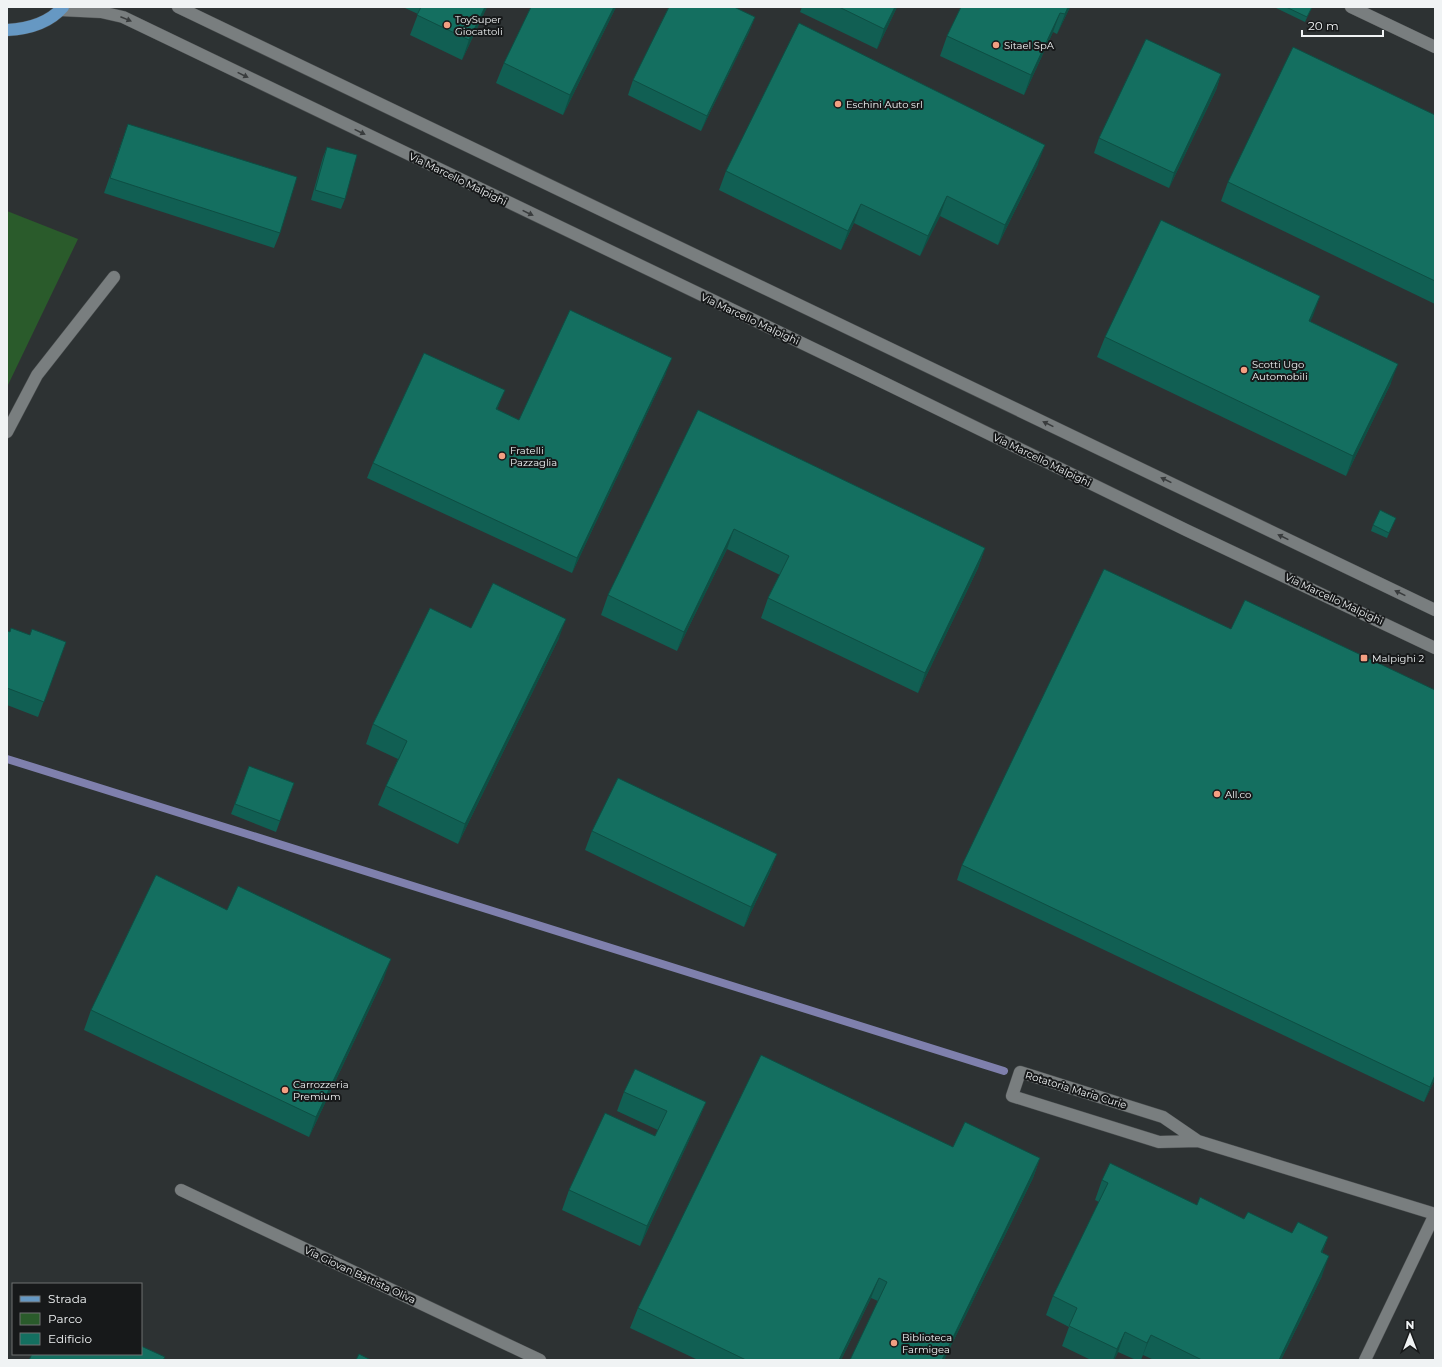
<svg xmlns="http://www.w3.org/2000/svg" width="1442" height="1367" font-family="Montserrat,sans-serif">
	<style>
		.green { fill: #2a5b2b }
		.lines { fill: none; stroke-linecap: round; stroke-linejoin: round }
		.stream { stroke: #7f80ad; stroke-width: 8 }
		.minor-casing { stroke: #4a4e4f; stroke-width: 13 }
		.major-casing { stroke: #4a4e4f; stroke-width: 13 }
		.minor { stroke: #797e7f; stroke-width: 12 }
		.major { stroke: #6698c3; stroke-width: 12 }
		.wall { fill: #115f53 }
		.shaded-wall { fill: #0e4e43 }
		.building { fill: #146f60; stroke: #0e4e43 }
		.oneway { fill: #393c3d }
		.poi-dot { fill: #f39f82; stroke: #17191a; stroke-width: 1.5 }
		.labels { text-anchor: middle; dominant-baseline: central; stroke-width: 4; stroke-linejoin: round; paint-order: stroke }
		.poi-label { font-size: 10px; fill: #f0f3f4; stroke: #17191a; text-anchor: start }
		.street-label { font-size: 10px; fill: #f0f3f4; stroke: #17191a }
	</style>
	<rect width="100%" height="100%" fill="#2d3233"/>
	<path class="green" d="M7 211 78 239 7 387Z"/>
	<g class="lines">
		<path class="stream" d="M7 759 1004 1071"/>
		<g class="minor-casing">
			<g id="minor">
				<path d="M178 7 1435 610"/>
				<path d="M1351 7 1435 47"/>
				<path d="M60 10 101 12 123 17 862 372 1186 530 1435 648"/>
				<path d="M7 432 37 375 114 277"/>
				<path d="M1198 1141 1159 1142 1012 1096 1020 1072 1163 1117 1198 1141 1435 1214"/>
				<path d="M181 1190 540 1360"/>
				<path d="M1365 1360 1435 1214"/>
			</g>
		</g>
		<g class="major-casing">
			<path id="major" d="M7 30C27 29 49 23 63 7"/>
		</g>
		<use href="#minor" class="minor"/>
		<use href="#major" class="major"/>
	</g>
	<g class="wall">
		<path d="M405 7H487L462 60 410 35 418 14 405 8Z"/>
		<path d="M531 7H616L563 115 496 83 504 63Z"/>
		<path d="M802 7H897L877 49 800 12Z"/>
		<path d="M961 7H1070L1057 34 1053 32 1024 95 940 56 947 36Z"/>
		<path d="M1274 7H1312L1305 22Z"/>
		<path d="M755 17 749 32 701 131 628 95 633 80Z"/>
		<path d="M1221 74 1216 90 1169 188 1094 153 1099 138Z"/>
		<path d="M1435 115V304L1221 201 1228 182Z"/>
		<path d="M128 124 280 233 274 248 104 193Z"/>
		<path d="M327 147 345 199 341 209 311 200 323 157Z"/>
		<path d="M1038 164 998 245 940 216 920 256 854 223 841 250 719 190 726 171Z"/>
		<path d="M1320 296 1310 322 1391 383 1346 476 1097 357 1105 337Z"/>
		<path d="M666 373 572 573 367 478 373 463 499 405 497 409 519 420Z"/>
		<path d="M698 410 985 548 978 568 918 693 761 618 768 598 780 575 727 549 677 651 601 615 608 595Z"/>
		<path d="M1396 518 1387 538 1371 531 1373 525Z"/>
		<path d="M471 628 559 638 458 844 378 805 386 786 398 759 366 744 373 724Z"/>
		<path d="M1231 629 1435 1079 1424 1102 957 880 962 865Z"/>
		<path d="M7 631 10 632 66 642 38 717 7 705Z"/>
		<path d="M249 766 294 783 276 832 231 814Z"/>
		<path d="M592 831 777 854 769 874 744 927 585 850Z"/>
		<path d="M227 910 384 978 309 1137 84 1030 91 1010Z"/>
		<path d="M624 1092 706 1102 698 1121 640 1246 562 1210 569 1190 655 1136 658 1130 617 1111Z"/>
		<path d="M953 1147 1040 1158 1033 1178 944 1360H850L878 1301 871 1298 841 1360H698L630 1328 638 1308Z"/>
		<path d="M1102 1180 1197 1205 1292 1233 1328 1237 1322 1253V1276L1281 1360H1154L1143 1355 1141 1360H1136L1118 1352 1114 1360H1091L1062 1346 1069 1327 1046 1315 1053 1296 1099 1202 1095 1200Z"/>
	</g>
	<g class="shaded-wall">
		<path d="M485 7H487L462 60 469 40Z"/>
		<path d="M614 7H616L563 115 570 95Z"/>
		<path d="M895 7H897L877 49 884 29Z"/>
		<path d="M1068 7H1070L1057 34 1065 14Z"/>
		<path d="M1060 13 1053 32 1024 95 1031 75Z"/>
		<path d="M755 17 749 32 701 131 707 116Z"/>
		<path d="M1221 74 1216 90 1169 188 1174 173Z"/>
		<path d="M1045 145 1038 164 998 245 1005 225Z"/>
		<path d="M947 196 940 216 920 256 928 236Z"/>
		<path d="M861 204 854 223 841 250 848 231Z"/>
		<path d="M1320 296 1313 316 1301 340 1309 321Z"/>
		<path d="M672 358 666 373 572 573 577 558Z"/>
		<path d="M1398 364 1391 383 1346 476 1353 456Z"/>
		<path d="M505 390 499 405 490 424 496 409Z"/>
		<path d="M734 529 727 549 677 651 684 632Z"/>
		<path d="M985 548 978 568 918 693 925 673Z"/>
		<path d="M566 619 559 638 458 844 465 824Z"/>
		<path d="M777 854 769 874 744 927 751 907Z"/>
		<path d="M391 959 384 978 309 1137 316 1117Z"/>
		<path d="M1435 1075V1079L1424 1102 1430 1087Z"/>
		<path d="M706 1102 698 1121 640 1246 647 1226Z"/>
		<path d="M1040 1158 1033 1178 944 1360H942Z"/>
		<path d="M1328 1237 1321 1256V1252Z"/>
		<path d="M1329 1256 1322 1276 1281 1360H1279Z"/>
		<path d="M879 1278 871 1298 841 1360H839Z"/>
		<path d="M1125 1332 1118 1352 1114 1360H1113L1117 1349Z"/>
		<path d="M1151 1335 1141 1360 1147 1343Z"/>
	</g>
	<g class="building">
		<path d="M421 7H485L469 40 417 15Z"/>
		<path d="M531 7H614L570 95 504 63Z"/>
		<path d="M669 7H734L755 17 707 116 633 80Z"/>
		<path d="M839 7H895L884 29Z"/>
		<path d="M961 7H1068L1065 14 1060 13 1031 75 947 36Z"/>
		<path d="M1286 7H1312L1307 17Z"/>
		<path d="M799 23 1045 145 1005 225 947 196 928 236 861 204 848 231 726 171Z"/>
		<path d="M1146 39 1221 74 1174 173 1099 138Z"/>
		<path d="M1293 47 1435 115V281L1228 182Z"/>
		<path d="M128 124 297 177 280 233 110 178Z"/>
		<path d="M327 147 357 155 345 199 315 190Z"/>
		<path d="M1161 220 1320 296 1309 321 1398 364 1353 456 1105 337Z"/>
		<path d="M570 310 672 358 577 558 373 463 424 353 505 390 496 409 519 420Z"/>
		<path d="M698 410 985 548 925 673 768 598 789 556 734 529 684 632 608 595Z"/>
		<path d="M1380 510 1396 518 1389 533 1373 525Z"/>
		<path d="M1104 569 1231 629 1245 600 1435 690V1075L1430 1087 962 865Z"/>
		<path d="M493 583 566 619 465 824 386 786 407 741 373 724 430 608 471 628Z"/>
		<path d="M11 628 30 635 32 629 66 642 44 702 7 688V631L10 632Z"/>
		<path d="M249 766 294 783 280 821 235 804Z"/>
		<path d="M618 778 777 854 751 907 592 831Z"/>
		<path d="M156 875 227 910 238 886 391 959 316 1117 91 1010Z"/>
		<path d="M761 1055 953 1147 965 1122 1040 1158 942 1360H850L887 1282 879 1278 839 1360H746L638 1308Z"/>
		<path d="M635 1069 706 1102 647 1226 569 1190 605 1113 655 1136 667 1111 624 1092Z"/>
		<path d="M1110 1163 1197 1205 1200 1197 1244 1219 1248 1212 1292 1233 1298 1222 1328 1237 1321 1252 1329 1256 1279 1360H1202L1151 1335 1147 1343 1125 1332 1117 1349 1069 1326 1077 1308 1053 1296 1108 1183 1102 1180Z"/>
		<path d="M141 1346 165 1357 163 1360H29L32 1354H141Z"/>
		<path d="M359 1354 371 1360H356Z"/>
	</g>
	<defs><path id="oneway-solid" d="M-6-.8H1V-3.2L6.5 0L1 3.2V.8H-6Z"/></defs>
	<g class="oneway">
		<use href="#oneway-solid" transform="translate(126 19) rotate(22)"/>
		<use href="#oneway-solid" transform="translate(243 75) rotate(26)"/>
		<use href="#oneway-solid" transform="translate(360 132) rotate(26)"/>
		<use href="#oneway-solid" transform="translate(528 213) rotate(26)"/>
		<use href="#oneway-solid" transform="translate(1048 424) rotate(-154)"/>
		<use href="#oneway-solid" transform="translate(1166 480) rotate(-154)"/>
		<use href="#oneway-solid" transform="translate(1283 537) rotate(-154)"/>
		<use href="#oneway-solid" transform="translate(1400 593) rotate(-154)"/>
	</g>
	<g class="poi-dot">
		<circle cx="447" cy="25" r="4"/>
		<circle cx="996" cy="45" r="4"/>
		<circle cx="838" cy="104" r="4"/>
		<circle cx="1244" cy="370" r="4"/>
		<circle cx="502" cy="456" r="4"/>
		<rect x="1360" y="654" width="8" height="8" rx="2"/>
		<circle cx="1217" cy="794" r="4"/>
		<circle cx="285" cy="1090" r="4"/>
		<circle cx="894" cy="1343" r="4"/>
	</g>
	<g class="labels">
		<g class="poi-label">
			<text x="455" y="19">ToySuper<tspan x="455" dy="12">Giocattoli</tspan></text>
			<text x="1004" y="45">Sitael SpA</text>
			<text x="846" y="104">Eschini Auto srl</text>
			<text x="1252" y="364">Scotti Ugo<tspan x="1252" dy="12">Automobili</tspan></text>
			<text x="510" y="450">Fratelli<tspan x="510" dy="12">Pazzaglia</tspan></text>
			<text x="1372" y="658">Malpighi 2</text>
			<text x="1225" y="794">All.co</text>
			<text x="293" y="1084">Carrozzeria<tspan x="293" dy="12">Premium</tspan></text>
			<text x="902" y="1337">Biblioteca<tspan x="902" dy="12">Farmigea</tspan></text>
		</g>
		<g class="street-label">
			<text transform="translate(458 179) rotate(26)">Via Marcello Malpighi</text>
			<text transform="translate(750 319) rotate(25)">Via Marcello Malpighi</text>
			<text transform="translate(1042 460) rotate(26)">Via Marcello Malpighi</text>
			<text transform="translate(1334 599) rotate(25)">Via Marcello Malpighi</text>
			<text transform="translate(1076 1090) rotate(17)">Rotatoria Maria Curie</text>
			<text transform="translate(360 1275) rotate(25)">Via Giovan Battista Oliva</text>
		</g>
	</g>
	<rect width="1442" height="1367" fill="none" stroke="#f0f3f4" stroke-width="16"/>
	<rect x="12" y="1283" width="130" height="72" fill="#17191a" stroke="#6e7071"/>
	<rect x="20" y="1296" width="20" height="6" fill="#6698c3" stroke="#6e7071"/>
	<text x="48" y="1303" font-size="12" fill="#f0f3f4">Strada</text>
	<rect x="20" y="1313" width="20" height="12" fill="#2a5b2b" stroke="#6e7071"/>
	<text x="48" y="1323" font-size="12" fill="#f0f3f4">Parco</text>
	<rect x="20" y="1333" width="20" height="12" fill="#146f60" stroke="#6e7071"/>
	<text x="48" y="1343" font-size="12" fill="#f0f3f4">Edificio</text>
	<g transform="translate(1410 1335)" stroke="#17191a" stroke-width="3" paint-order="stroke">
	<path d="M0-3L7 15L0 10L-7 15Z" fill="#f0f3f4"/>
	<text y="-6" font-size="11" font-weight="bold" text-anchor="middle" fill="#f0f3f4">N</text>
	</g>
	<path d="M1302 30v6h81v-6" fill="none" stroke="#f0f3f4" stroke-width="2"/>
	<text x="1308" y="30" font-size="12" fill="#f0f3f4" stroke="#17191a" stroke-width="3" paint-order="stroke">20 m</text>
</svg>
